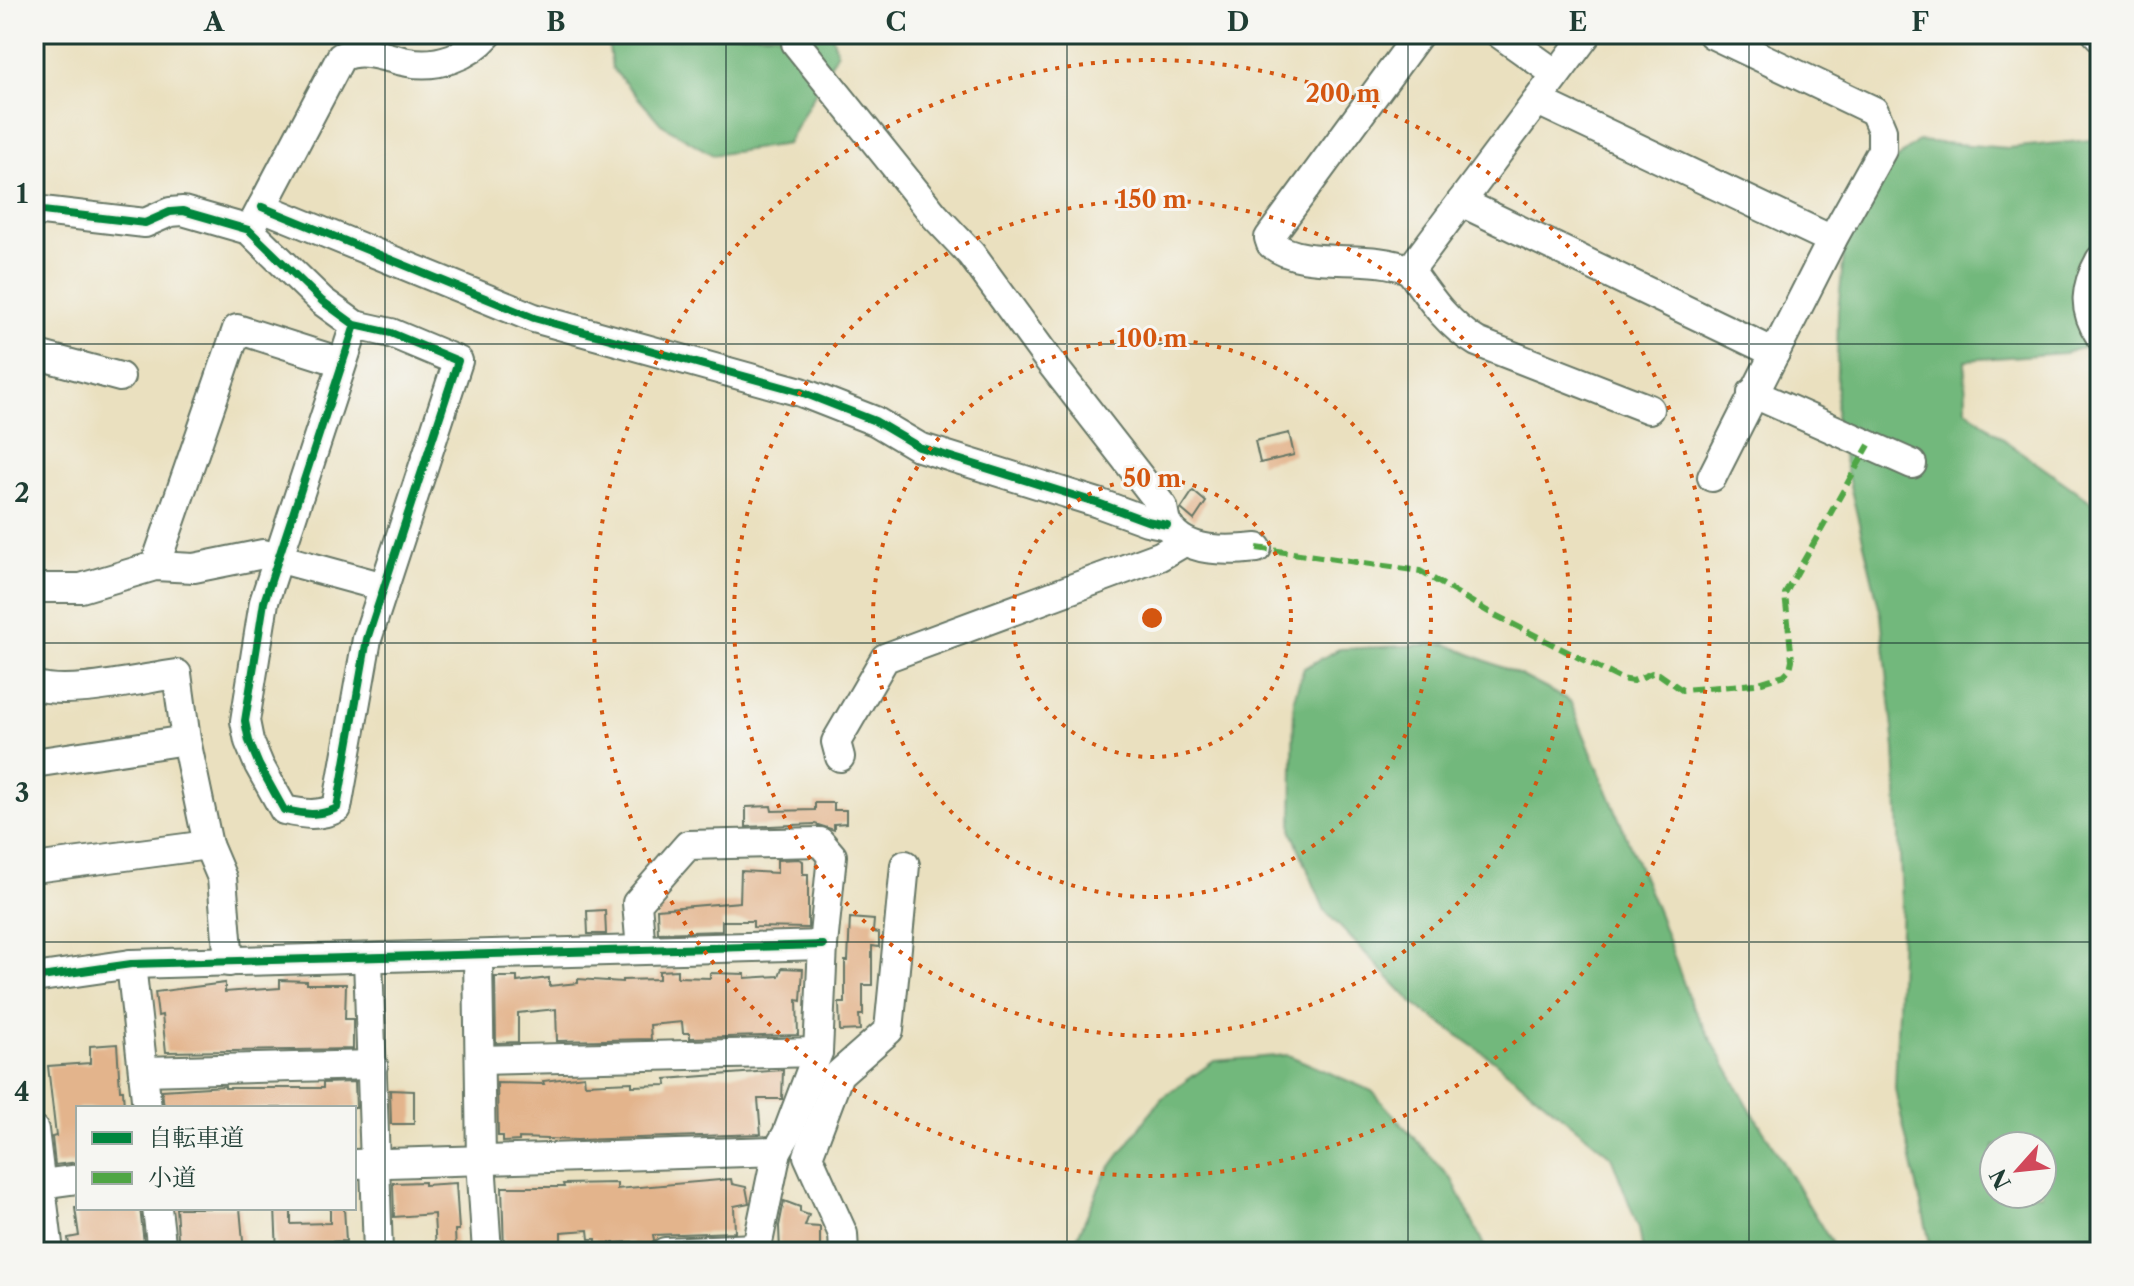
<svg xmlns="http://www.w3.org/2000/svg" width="2134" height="1286" font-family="'Libre Caslon Text','Noto Serif JP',serif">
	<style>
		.forest { fill: #72b87c; stroke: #487a58; stroke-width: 2; fill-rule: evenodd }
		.building { fill: #e3b48c }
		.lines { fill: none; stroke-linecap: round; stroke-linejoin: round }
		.minor-casing { stroke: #667665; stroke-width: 32 }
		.minor { stroke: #fff; stroke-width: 28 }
		.quiet { stroke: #4fa644; stroke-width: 6; stroke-dasharray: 12 6; stroke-linecap: butt }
		.cycleway-casing { stroke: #f6f6f2; stroke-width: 13 }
		.cycleway { stroke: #00873e; stroke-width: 8 }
		.grid { fill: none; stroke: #1f3d34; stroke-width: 2; stroke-opacity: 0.55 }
		.ring { fill: none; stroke: #d45610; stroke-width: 4; stroke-dasharray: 4 8 }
		.centre { fill: #d45610; stroke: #f6f6f2; stroke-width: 4 }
		.ring-label { font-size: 24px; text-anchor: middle; font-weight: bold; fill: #d45610; stroke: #f6f6f2; stroke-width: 6; stroke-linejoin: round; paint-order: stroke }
		.neatline { fill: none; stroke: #1f3d34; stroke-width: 3 }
		.grid-label { font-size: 26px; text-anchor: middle; font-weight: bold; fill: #1f3d34 }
	</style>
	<rect width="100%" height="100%" fill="#f6f6f2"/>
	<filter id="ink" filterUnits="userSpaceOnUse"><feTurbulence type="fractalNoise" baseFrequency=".0125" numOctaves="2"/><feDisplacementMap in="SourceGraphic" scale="16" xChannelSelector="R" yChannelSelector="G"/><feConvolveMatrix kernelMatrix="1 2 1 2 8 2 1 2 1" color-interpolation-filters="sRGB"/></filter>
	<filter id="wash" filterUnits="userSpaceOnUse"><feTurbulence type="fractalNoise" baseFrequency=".006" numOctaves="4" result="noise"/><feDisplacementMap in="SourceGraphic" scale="32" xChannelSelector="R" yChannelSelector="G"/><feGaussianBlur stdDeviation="1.8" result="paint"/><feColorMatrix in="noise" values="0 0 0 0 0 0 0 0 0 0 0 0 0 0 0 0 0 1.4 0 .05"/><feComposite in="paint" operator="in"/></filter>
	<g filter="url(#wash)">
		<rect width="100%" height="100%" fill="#eae0bf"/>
		<g class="forest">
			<path d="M607 34H832L837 53 787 144 713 155 661 124 612 68Z"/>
			<path d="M2100 139V342L2065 353 1965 360 1966 409 2007 442 2100 508V1252H1932L1895 1089 1902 901 1895 748 1881 615 1836 427 1838 311 1850 197 1918 141 2008 148ZM1994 1146H2042V1194H1994Z"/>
			<path d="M1446 644 1520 675 1570 701 1659 915 1691 1004 1748 1105 1837 1252H1643L1639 1229 1611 1156 1493 1060 1414 1004 1325 911 1292 832 1294 698 1304 668 1339 649Z"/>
			<path d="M1288 1055 1372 1091 1453 1181 1487 1252H1071L1104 1176 1161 1099 1214 1061Z"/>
		</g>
		<g id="blocks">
			<g class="building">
				<path d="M1289 433 1294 455 1260 463 1255 441Z"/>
				<path d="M1193 491 1206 502 1194 520 1181 509Z"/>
				<path d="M815 803H834V810H846V823L834 824V830L815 824 746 827V807L771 806 772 811 815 810Z"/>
				<path d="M799 859 803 861V874H808V928L753 927V921H722V931L658 933 657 909 740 902 741 871 777 873V860Z"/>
				<path d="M605 910 606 934H588L587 911Z"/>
				<path d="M850 918 874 920 873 932 879 933V947L872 946V985H863V1015H859L860 1030 840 1031 839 1003H845V961H848Z"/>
				<path d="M782 968 803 969 801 1001 797 1000 798 1035 690 1038V1033H683L682 1022 650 1025 651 1039 557 1041 556 1009 518 1013V1042L496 1043 495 977H517V982L549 978V986L578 983V979L622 982V980L659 979V971L677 970V977L710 978V973L745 974V978L779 976Z"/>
				<path d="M280 980 307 981V984H346L345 1019H353V1049L166 1052 162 1015 158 1016 155 992 225 983V992L280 988Z"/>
				<path d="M117 1044 120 1090H123L124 1108H78V1162L55 1165 52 1137 56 1136 48 1066 90 1063V1046Z"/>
				<path d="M783 1070 782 1099H758L761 1134 577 1140 519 1138V1141L503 1142V1136H498L497 1083 544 1084 543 1081 584 1076 585 1084 632 1082V1086L667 1085 666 1079Z"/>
				<path d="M355 1082 356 1108H164L162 1090 225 1086V1088H323V1083Z"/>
				<path d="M390 1090 414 1091V1124H391Z"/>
				<path d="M731 1179 732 1184 746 1187 749 1203 734 1206 735 1232 653 1235 654 1240 650 1245 632 1246V1242L596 1244V1239H589L588 1230 561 1232V1243H522V1249L504 1250 502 1187H564L563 1184 617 1183V1189Z"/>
				<path d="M424 1182V1185L456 1183 459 1230H455L456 1252H436L434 1214 394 1217 393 1183Z"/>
				<path d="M784 1201 800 1207V1212L809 1215 805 1226 820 1227V1252H780L779 1226Z"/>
				<path d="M75 1208H140L145 1252H70L68 1238 79 1236Z"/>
				<path d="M176 1208H240L244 1252H179Z"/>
				<path d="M275 1208H291V1224L330 1223V1208H344L346 1241 314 1243V1252H277Z"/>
			</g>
		</g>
	</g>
	<g filter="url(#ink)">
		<use href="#blocks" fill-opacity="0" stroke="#667665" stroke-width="2"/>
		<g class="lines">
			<g class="minor-casing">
				<g id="minor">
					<path d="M797 34 796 43 935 216 971 254 1047 358 1163 507C1164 512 1165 521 1168 525 1185 554 1229 551 1257 548"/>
					<path d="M1500 34 1556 74"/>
					<path d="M1587 34 1410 270C1430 298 1447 324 1477 342L1649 409"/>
					<path d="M1712 34 1874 111 1882 130V150L1832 240 1712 477"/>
					<path d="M2097 34 2100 37"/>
					<path d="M1538 101 1832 240"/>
					<path d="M1461 202 1775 353"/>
					<path d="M262 207 534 318 801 392 875 421 919 447 1098 503 1147 521 1167 525"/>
					<path d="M34 210 145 223 170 212 183 211 249 230 322 301 355 325 391 333 458 361 367 639 337 808C318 817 304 814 284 810L259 765 249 741 245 721 264 602 355 325"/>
					<path d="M253 224 341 57C362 46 386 58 408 62 437 68 469 56 488 34"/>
					<path d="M2100 260C2085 287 2082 309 2100 336"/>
					<path d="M1410 270C1367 251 1307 271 1271 244L1269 238 1419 34"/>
					<path d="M34 354 120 377"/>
					<path d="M1752 393 1912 464"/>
					<path d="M155 566 237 329 341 362"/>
					<path d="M34 588H81L155 566 194 568 263 554 384 587"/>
					<path d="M34 685C67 697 140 679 177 674L186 740 208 845 222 878 229 962"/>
					<path d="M840 757 836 742 885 658 1160 556 1184 542"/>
					<path d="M34 763 186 740"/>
					<path d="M34 868 208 845"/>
					<path d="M641 950 637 903 688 845 820 842 832 856 823 945 818 1052 787 1134 777 1151 756 1252"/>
					<path d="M478 956 481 1161 487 1252"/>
					<path d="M368 959 378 1252"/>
					<path d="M131 964 147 1108"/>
					<path d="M34 978 131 964 823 945"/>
					<path d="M480 1060 818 1052"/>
					<path d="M144 1071 373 1065"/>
					<path d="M34 1130 49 1252"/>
					<path d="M354 1164 777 1151"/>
					<path d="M34 1185 78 1179"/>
					<path d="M157 1208 162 1252"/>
					<path d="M665 1252 756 1248"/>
					<path d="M844 1252 843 1234 808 1156 839 1074 889 1030 905 865"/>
				</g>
			</g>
			<use href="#minor" class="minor"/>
			<path class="quiet" d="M1257 548 1420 571 1487 611 1621 679 1633 681 1652 673 1659 674 1682 690 1756 684 1784 675 1790 669 1792 660 1785 594 1869 445"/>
			<g class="cycleway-casing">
				<g id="cycleway">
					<path d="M262 207 534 318 801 392 875 421 919 447 1098 503 1147 521 1167 525"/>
					<path d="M34 210 145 223 170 212 183 211 249 230 322 301 355 325 391 333 458 361 367 639 337 808C318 817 304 814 284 810L259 765 249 741 245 721 264 602 355 325"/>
					<path d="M34 978 131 964 823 945"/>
				</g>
			</g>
			<use href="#cycleway" class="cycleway"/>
		</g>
	</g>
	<path class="grid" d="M385 34V1252M726 34V1252M1067 34V1252M1408 34V1252M1749 34V1252M34 344H2100M34 643H2100M34 942H2100"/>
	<g class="ring">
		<circle cx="1152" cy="618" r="139"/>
		<circle cx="1152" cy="618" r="279"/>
		<circle cx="1152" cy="618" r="418"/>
		<circle cx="1152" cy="618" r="558"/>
	</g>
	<circle cx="1152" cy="618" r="12" class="centre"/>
	<g class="ring-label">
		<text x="1343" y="102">200 m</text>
		<text x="1152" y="208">150 m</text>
		<text x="1152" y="347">100 m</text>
		<text x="1152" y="487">50 m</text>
	</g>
	<rect width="2134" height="1286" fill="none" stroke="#f6f6f2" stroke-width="88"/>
	<rect x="76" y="1106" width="280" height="104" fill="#f6f6f2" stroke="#a0aca6" stroke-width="2"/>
	<rect x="92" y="1132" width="40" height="12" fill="#00873e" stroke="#a0aca6" stroke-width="2"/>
	<text x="148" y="1146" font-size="24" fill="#1f3d34">自転車道</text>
	<rect x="92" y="1172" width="40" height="12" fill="#4fa644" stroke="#a0aca6" stroke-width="2"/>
	<text x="148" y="1186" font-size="24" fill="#1f3d34">小道</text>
	<g transform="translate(2018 1170) rotate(243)"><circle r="38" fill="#f6f6f2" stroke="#a0aca6" stroke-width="2"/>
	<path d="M0-6L14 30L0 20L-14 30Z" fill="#d1495b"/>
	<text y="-12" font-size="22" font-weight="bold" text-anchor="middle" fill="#1f3d34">N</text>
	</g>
	<rect x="44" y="44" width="2046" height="1198" class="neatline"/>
	<g class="grid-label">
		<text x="214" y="31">A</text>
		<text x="556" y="31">B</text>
		<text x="896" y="31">C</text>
		<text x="1238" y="31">D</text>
		<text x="1578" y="31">E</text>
		<text x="1920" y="31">F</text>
		<text x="22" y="203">1</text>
		<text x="22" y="502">2</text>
		<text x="22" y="802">3</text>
		<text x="22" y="1101">4</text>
	</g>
</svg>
